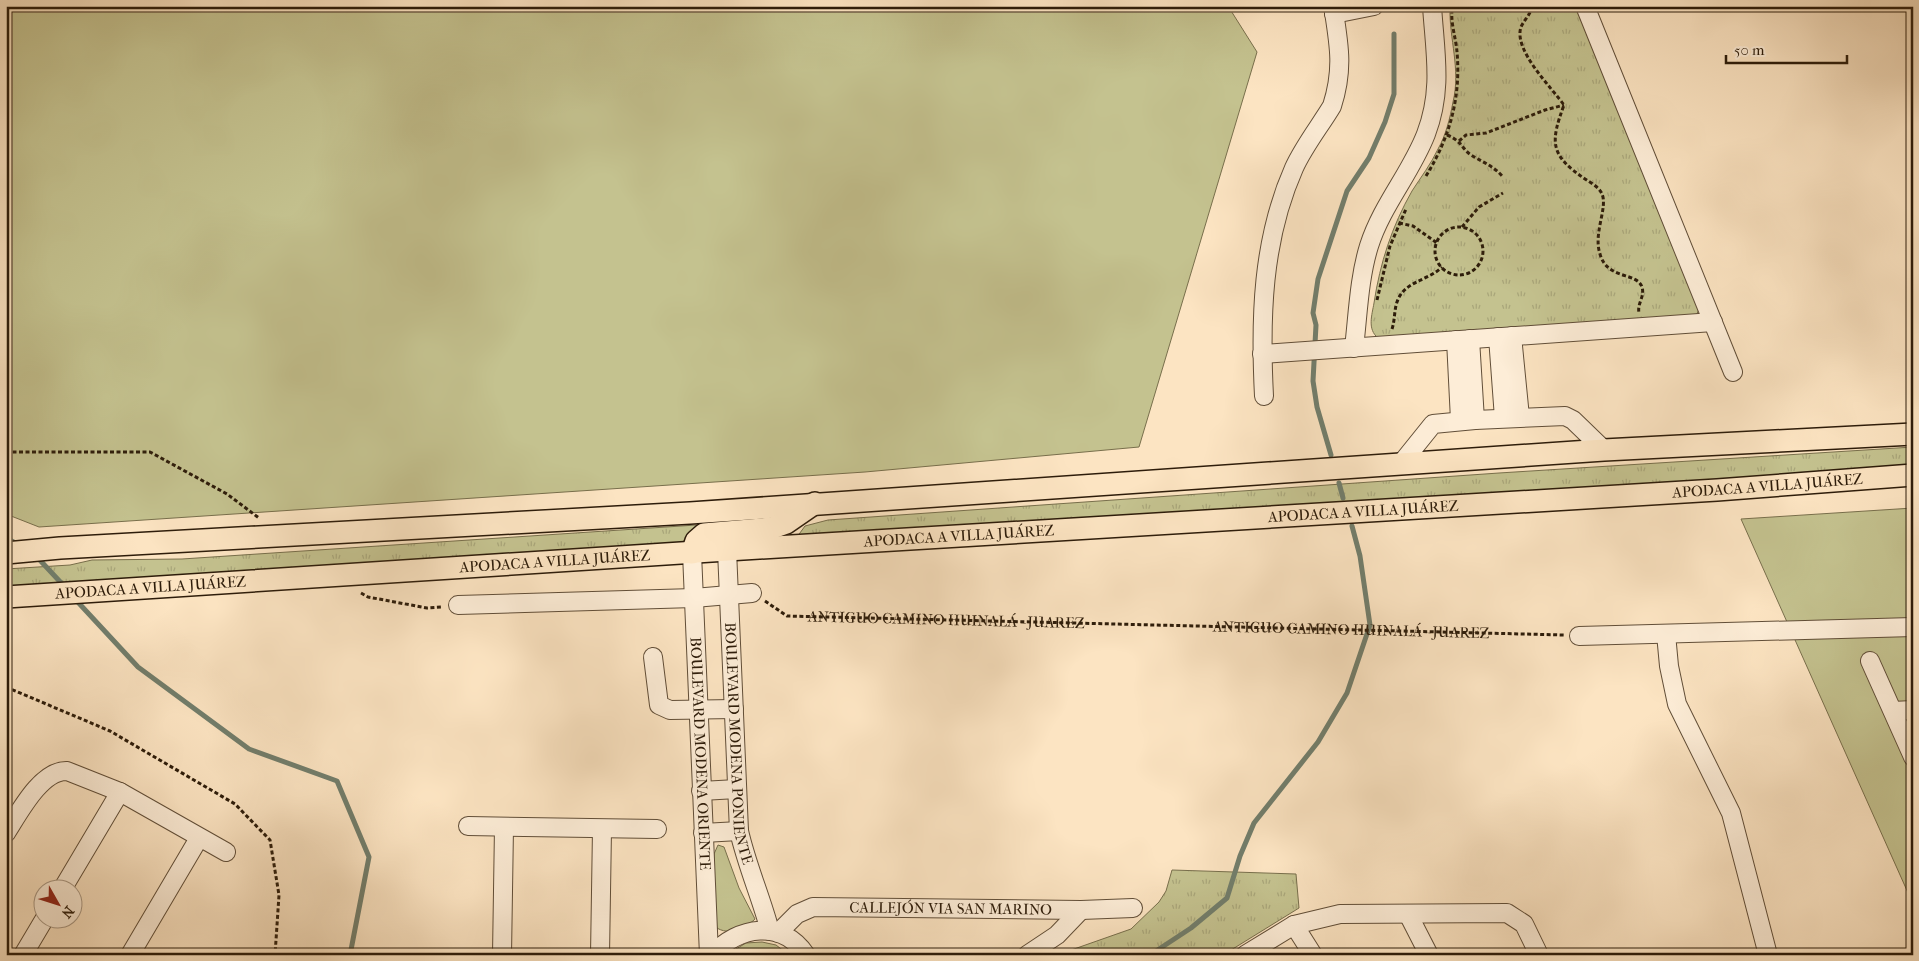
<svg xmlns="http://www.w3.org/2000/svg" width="1919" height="961" font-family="'IM FELL French Canon',serif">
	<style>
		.grass { fill: #c4c28f; stroke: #786f4c }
		.park { fill: url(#park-tufts); stroke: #786f4c }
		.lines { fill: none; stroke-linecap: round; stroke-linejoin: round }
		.stream { stroke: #727e6c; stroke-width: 5 }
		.minor-casing { stroke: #614e38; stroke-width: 20 }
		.major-casing { stroke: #2d1c0a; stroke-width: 24 }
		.path { stroke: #2d1c0a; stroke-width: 3; stroke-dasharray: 4 2.5; stroke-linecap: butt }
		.minor { stroke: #fdedd7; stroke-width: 18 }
		.major { stroke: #fce4c2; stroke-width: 21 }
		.labels { text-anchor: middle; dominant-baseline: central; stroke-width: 4; stroke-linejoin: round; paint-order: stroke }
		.street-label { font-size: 15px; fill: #2d1c0a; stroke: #fdedd7 }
	</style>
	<defs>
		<pattern id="park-tufts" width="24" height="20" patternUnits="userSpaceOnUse" patternTransform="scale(1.25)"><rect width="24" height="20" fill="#c4c28f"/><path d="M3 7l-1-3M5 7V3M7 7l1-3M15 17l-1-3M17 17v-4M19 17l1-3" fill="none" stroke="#a9a67a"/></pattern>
	</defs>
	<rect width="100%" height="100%" fill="#fce4c2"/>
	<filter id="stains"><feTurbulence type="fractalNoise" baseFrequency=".004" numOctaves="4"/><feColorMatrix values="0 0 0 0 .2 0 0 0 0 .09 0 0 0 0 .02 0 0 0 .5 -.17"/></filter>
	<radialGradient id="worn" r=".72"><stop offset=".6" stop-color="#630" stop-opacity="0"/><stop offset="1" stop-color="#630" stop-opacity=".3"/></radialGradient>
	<g class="grass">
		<path d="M6 6H1228L1257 52 1139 447 865 472 39 527 6 514Z"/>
		<path d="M1913 508V904L1741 519Z"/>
		<path d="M718 845 724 847 739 888 755 919C744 930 726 937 713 925L714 854Z"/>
		<path d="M762 942 776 945 789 955H726L746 943Z"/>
	</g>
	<g class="park">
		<path d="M1580 6 1699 309 1696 316 1378 338C1367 329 1372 315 1374 303 1380 263 1392 226 1412 191 1421 177 1431 164 1438 149 1446 135 1450 118 1453 102 1461 69 1449 39 1450 7Z"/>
		<path d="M1913 447V469L797 537 805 526 828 520 1499 473Z"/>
		<path d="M757 521 684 548 6 592V569L70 565 92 560 182 559Z"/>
		<path d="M1172 870 1296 874 1299 908 1223 955H1057L1131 929 1159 902 1166 891Z"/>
	</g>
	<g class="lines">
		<g class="stream">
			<path d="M1331 455 1317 407 1313 381 1316 325 1313 313 1318 279 1347 191 1369 158 1385 122 1394 94V34"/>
			<path d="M1339 483 1343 498"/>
			<path d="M6 538 19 545"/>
			<path d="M36 556 65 587"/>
			<path d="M75 599 138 667 249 749 337 781 369 857 350 955"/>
			<path d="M1150 955 1191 928 1227 898 1240 856 1254 823 1318 742 1347 693 1370 625 1360 556 1352 526"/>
		</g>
		<g class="minor-casing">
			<g id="minor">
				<path d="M1585 6 1733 372"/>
				<path d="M1334 14 1374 6"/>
				<path d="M1512 336 1520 417"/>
				<path d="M1498 337 1504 418"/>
				<path d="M1470 339 1475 420"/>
				<path d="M1456 340 1460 420"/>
				<path d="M1354 348C1358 314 1359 278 1369 246 1382 205 1411 173 1426 134 1443 89 1435 53 1432 6"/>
				<path d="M1262 354 1713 322"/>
				<path d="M1264 396C1260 318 1262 240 1294 168 1304 146 1320 126 1332 106 1344 69 1339 44 1333 6"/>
				<path d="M1400 465 1433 424 1475 420 1565 416 1573 420 1604 450"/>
				<path id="s2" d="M727 550 739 831C747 866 761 897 770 931"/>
				<path id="s3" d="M692 553 709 955"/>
				<path d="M458 605 694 598 752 593"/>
				<path d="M1666 634 1669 666 1677 704 1731 813 1768 955"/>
				<path d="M1579 636 1913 627"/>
				<path d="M653 657 659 705 670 710 734 709"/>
				<path d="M1870 661 1913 757"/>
				<path d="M1893 711 1913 710"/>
				<path d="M701 791 737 789"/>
				<path d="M468 826 657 829"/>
				<path d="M6 833C19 813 41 770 67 771L120 792 226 852"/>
				<path d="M703 833 739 831"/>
				<path d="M63 888 120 792"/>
				<path d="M1408 914 1429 955"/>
				<path d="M1294 925 1313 955"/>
				<path id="s4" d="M778 933 797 914 813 907 1081 910 1133 908"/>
				<path d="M23 955 45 918"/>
				<path d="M130 955 199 838"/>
				<path d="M502 955 504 827"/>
				<path d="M600 955 602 829"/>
				<path d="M712 955C738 926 782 919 806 955"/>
				<path d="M1027 955 1057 935 1081 910"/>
				<path d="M1245 955 1294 925 1340 914 1507 913 1524 924 1539 955"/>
			</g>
		</g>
		<g class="major-casing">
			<g id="major">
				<path d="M6 553 60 548 690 513 1604 450 1913 434"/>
				<path d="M692 553 696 541 704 534 772 528 786 523 815 503"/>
				<path id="s5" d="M6 597 727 550 1717 490 1913 475"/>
			</g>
		</g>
		<g class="path">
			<path d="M1530 6 1531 10C1529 16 1523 22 1521 27 1513 50 1552 88 1564 105 1550 143 1550 155 1585 179 1591 183 1599 187 1602 194 1608 208 1593 233 1600 254 1607 280 1637 272 1642 287 1645 297 1637 303 1639 313"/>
			<path d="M1447 135C1462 141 1461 148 1471 155 1482 162 1494 166 1503 177"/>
			<path d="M1459 141 1466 135 1486 133 1545 110 1564 105"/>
			<path d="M1426 176C1450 137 1461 97 1457 52 1456 38 1449 18 1453 6"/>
			<path d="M1399 223 1413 226 1437 243"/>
			<path d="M1462 227 1479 207 1503 193"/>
			<circle cx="1459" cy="251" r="24"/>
			<path d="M1377 300 1390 246 1406 209"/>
			<path d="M1392 329C1395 320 1394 311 1397 302 1404 281 1428 281 1442 267"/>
			<path d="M6 452H150L227 494 259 518"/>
			<path d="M361 593 368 597 427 608 442 607"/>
			<path id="s1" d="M765 601 787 616 1564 635"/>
			<path d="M6 687 110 731 235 804 270 840 279 895 275 955"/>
		</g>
		<use href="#minor" class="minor"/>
		<use href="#major" class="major"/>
	</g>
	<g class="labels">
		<g class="street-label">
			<text stroke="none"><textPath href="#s5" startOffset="1765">APODACA A VILLA JUÁREZ</textPath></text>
			<text stroke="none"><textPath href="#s5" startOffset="1360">APODACA A VILLA JUÁREZ</textPath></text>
			<text stroke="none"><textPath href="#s5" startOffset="955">APODACA A VILLA JUÁREZ</textPath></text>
			<text stroke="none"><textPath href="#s5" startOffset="550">APODACA A VILLA JUÁREZ</textPath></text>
			<text stroke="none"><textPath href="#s5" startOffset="145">APODACA A VILLA JUÁREZ</textPath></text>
			<text stroke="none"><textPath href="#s1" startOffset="186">ANTIGUO CAMINO HUINALÁ - JUAREZ</textPath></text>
			<text stroke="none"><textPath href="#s1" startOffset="591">ANTIGUO CAMINO HUINALÁ - JUAREZ</textPath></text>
			<text stroke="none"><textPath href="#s2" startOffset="194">BOULEVARD MODENA PONIENTE</textPath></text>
			<text stroke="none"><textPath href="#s3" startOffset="201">BOULEVARD MODENA ORIENTE</textPath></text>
			<text stroke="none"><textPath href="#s4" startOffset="182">CALLEJÓN VIA SAN MARINO</textPath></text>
		</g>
	</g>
	<rect width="1919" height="961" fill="none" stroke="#fce4c2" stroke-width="25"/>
	<rect x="8" y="8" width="1904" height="946" fill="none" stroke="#2d1c0a" stroke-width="2.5"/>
	<rect x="12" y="12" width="1894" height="936" fill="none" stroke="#2d1c0a"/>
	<g transform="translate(58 904) rotate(129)"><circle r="24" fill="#fdedd7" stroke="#aa9985"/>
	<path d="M0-4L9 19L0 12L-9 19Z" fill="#8f2418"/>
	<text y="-8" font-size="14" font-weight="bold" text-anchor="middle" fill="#2d1c0a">N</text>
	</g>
	<path d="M1726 55v8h121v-8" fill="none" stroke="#2d1c0a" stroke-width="2.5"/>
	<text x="1734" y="55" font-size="15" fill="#2d1c0a" stroke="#fdedd7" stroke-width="4" paint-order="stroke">50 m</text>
	<rect width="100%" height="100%" filter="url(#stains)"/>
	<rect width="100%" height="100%" fill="url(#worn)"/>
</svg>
